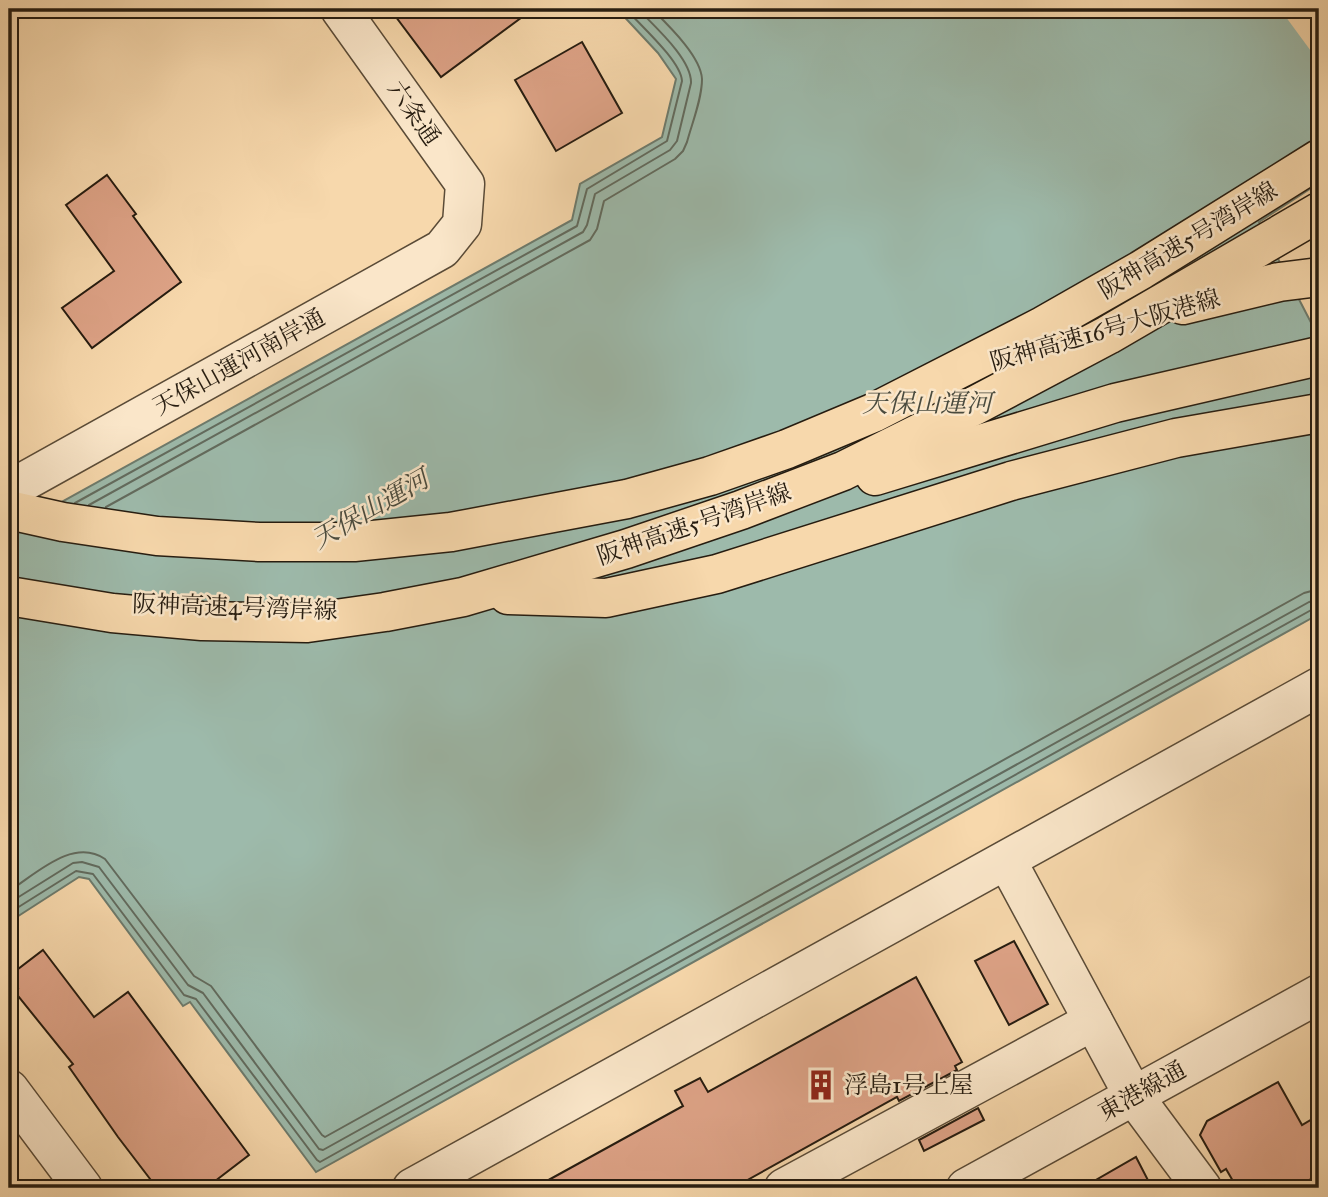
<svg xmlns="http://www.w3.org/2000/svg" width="1328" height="1197" font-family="'IM FELL Great Primer','Noto Serif JP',serif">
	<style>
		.water { fill: #9dbaab; stroke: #6d7b6d; stroke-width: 2 }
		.pier { fill: #f7d8ac }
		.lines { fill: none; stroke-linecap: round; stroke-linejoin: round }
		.shore { stroke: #626b5e; stroke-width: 2 }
		.building { fill: #dea387; stroke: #261c10; stroke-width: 2 }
		.minor-casing { stroke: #5a4b37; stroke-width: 41 }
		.highway-casing { stroke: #261c10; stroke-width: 41 }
		.minor { stroke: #fae6c9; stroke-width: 38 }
		.highway { stroke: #f7d8ac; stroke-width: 38 }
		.labels { text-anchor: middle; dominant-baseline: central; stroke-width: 5; stroke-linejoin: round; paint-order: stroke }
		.street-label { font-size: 24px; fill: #261c10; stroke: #fae6c9 }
		.poi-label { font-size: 24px; fill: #261c10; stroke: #fae6c9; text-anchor: start }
		.water-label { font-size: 26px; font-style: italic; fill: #4a4b3e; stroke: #fae6c9 }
	</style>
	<rect width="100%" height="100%" fill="#f7d8ac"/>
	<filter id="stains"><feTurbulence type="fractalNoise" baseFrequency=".00286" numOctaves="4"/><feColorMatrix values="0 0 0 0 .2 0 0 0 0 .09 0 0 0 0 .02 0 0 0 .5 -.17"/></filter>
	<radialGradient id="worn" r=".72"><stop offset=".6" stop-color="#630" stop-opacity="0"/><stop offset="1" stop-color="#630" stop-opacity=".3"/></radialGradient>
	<path class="water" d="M617 9H1319V183L1259 222 1319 338V614L316 1172 190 1002 183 1006 89 879 79 877 9 922V531L572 220 580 184 662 137 676 79 658 53Z"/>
	<path class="pier" d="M1280 9H1319V62Z"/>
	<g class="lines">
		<g class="shore">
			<path d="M75 503 577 226 587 189 667 141 682 81C681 61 640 25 626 9"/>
			<path d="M89 505 583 232 587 225 595 194 670 150 677 141 691 83C692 59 653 25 638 9"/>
			<path d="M106 507 590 240 597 229 604 201 675 159 683 151 687 142C692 123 702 99 702 79 701 56 667 24 652 9"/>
			<path d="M9 891C36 874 73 837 105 859L194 976 211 986 322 1135 325 1137 1304 593 1319 589"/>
			<path d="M9 903 73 863 82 862 99 867 188 985 203 993 319 1149 323 1150 1309 602 1319 600"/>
			<path d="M9 913 76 871 93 874 184 995 196 999 317 1160 320 1162 1313 609 1319 608"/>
		</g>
	</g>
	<g class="building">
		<path d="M390 9H533L441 77Z"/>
		<path d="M582 42 622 113 556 151 515 80Z"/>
		<path d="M107 175 136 214 133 216 181 282 92 348 62 308 114 271 66 205Z"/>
		<path d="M1014 941 1048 1004 1009 1025 975 961Z"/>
		<path d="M43 950 94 1017 128 992 249 1155 206 1188H157L118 1137 69 1067 73 1064 14 991 18 988 9 976Z"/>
		<path d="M916 977 962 1062 955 1066 957 1070 899 1101 897 1097 733 1188H534L683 1106 675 1091 700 1078 708 1092Z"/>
		<path d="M1278 1082 1302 1125 1319 1115V1175L1294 1188H1237L1226 1169 1221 1172 1200 1135 1207 1121Z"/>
		<path d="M978 1108 984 1120 924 1151 919 1140Z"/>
		<path d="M1136 1157 1152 1188H1082Z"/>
	</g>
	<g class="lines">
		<g class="minor-casing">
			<g id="minor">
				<path d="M9 490 442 249 462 224 465 184 340 9"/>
				<path d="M1007 861 1133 1095 1202 1188"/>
				<path d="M9 1089 83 1188"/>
				<path d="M412 1188 1319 687"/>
				<path d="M784 1188 1093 1021"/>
				<path d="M966 1188 1319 994"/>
			</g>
		</g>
		<g class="highway-casing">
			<g id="highway">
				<path d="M1183 305 1279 282 1319 277"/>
				<path d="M875 476 1115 403 1319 356"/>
				<path d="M9 510 63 522 157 536 259 542H354L451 532 627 499 710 476 787 449 873 413 1041 327 1141 270 1319 159"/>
				<path d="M508 595 606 598 717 574 1011 481 1176 438 1319 413"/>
				<path d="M9 596 112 613 202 621 307 623 385 612 463 597 626 549 741 510 843 471 976 405 1108 335 1319 212"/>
			</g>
		</g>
		<use href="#minor" class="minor"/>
		<use href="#highway" class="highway"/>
	</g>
	<defs>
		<g id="building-bare" transform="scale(2.415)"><path d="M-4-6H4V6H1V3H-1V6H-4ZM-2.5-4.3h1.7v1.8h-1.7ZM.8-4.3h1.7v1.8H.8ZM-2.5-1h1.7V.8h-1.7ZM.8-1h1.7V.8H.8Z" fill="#8f2418" stroke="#fae6c9" stroke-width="2.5" paint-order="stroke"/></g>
	</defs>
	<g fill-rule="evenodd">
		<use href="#building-bare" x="821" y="1085"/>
	</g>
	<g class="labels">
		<g class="street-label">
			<text transform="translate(414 113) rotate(55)">六条通</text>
			<text transform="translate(1188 240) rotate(-31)">阪神高速5号湾岸線</text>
			<text transform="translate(1105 330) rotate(-16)">阪神高速16号大阪港線</text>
			<text transform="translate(239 362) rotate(-29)">天保山運河南岸通</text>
			<text transform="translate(694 524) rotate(-19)">阪神高速5号湾岸線</text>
			<text transform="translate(235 607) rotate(2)">阪神高速4号湾岸線</text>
			<text transform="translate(1142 1091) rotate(-29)">東港線通</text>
		</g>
		<g class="poi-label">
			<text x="844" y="1085">浮島1号上屋</text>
		</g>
		<g class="water-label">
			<text x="927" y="403">天保山運河</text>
			<text transform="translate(370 509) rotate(-30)">天保山運河</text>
		</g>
	</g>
	<rect width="1328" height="1197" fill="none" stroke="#f7d8ac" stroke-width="35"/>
	<rect x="10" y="10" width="1307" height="1176" fill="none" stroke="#261c10" stroke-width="3.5"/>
	<rect x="18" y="18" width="1293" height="1162" fill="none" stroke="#261c10" stroke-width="2"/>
	<rect width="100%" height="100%" filter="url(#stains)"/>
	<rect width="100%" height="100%" fill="url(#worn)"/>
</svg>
